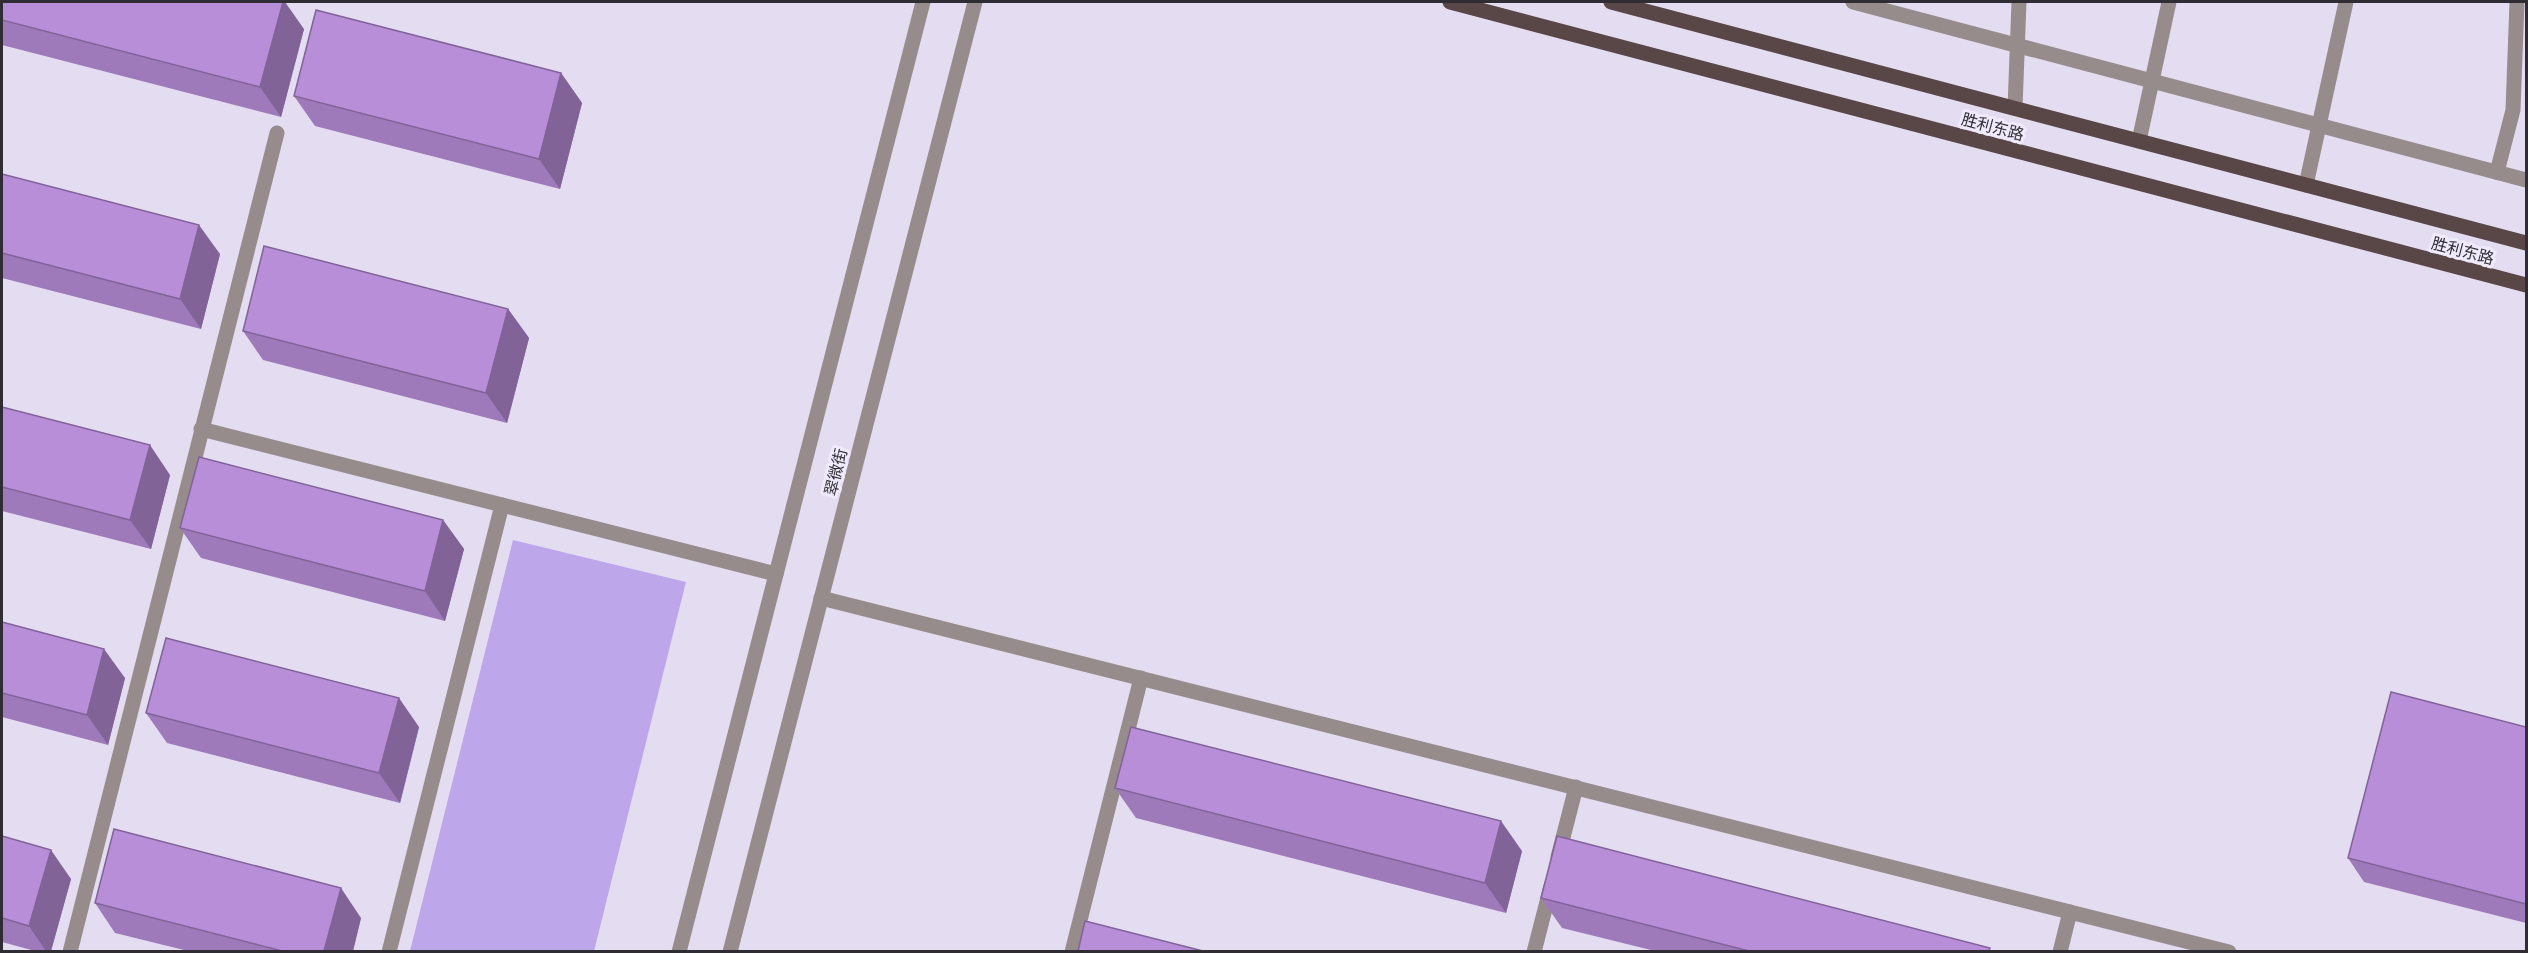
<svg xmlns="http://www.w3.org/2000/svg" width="2528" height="953" font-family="Barlow,'Noto Sans SC',sans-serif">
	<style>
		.green { fill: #bea6eb }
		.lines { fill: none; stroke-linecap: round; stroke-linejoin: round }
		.minor { stroke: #978c8c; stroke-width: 15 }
		.major { stroke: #594747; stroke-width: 15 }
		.wall { fill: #9e7abb }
		.shaded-wall { fill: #816398 }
		.building { fill: #b88ed9; stroke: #816398; stroke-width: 1.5 }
		.labels { text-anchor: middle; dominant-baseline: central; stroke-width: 6; stroke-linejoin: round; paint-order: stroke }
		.street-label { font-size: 16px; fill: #2f2c34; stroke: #f0ebfc }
	</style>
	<rect width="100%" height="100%" fill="#e4ddf2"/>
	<path class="green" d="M513 540 686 582 594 951H410Z"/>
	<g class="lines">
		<g class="minor">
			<path d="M1853 2 2526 180"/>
			<path d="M2015 108 2019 2"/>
			<path d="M2139 141 2169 2"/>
			<path d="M2497 172 2513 110 2517 2"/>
			<path d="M2306 185 2346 2"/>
			<path d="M201 429 776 574"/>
			<path d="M821 598 2229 952"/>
			<path d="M1558 857 1576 787"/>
			<path d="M70 952 277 133"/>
			<path d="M389 952 502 505"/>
			<path d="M679 952 923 2"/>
			<path d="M730 952 975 2"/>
			<path d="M1072 952 1141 678"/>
			<path d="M1534 952 1551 886"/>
			<path d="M2060 952 2070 912"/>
		</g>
		<g class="major">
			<path d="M1450 2 2526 285"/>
			<path d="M1611 2 2526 243"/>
		</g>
	</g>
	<g class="wall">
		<path d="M2 2 304 29 281 117 2 45Z"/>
		<path d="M561 73 582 103 560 189 315 126 294 96Z"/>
		<path d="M2 174 220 254 201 329 2 278Z"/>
		<path d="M508 309 529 338 507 423 263 360 243 331Z"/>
		<path d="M2 407 170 475 151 549 2 511Z"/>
		<path d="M443 520 464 549 445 621 201 558 180 528Z"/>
		<path d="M2 622 125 678 108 745 2 717Z"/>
		<path d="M146 713 419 727 400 803 167 743Z"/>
		<path d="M2526 727V923L2364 882 2348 858Z"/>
		<path d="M1115 788 1522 851 1506 913 1136 818Z"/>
		<path d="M2 836 71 879 51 951H35L2 942Z"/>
		<path d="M1541 898 1993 951H1655L1562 928Z"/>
		<path d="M95 903 361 918 353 951H188L115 933Z"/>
	</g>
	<g class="shaded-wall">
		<path d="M283 2H285L304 29 281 117 260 87Z"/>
		<path d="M561 73 582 103 560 189 539 159Z"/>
		<path d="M199 225 220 254 201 329 180 299Z"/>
		<path d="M508 309 529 338 507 423 486 393Z"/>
		<path d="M150 445 170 475 151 549 130 520Z"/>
		<path d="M443 520 464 549 445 621 425 591Z"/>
		<path d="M104 649 125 678 108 745 87 715Z"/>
		<path d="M399 698 419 727 400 803 379 773Z"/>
		<path d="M1501 821 1522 851 1506 913 1485 883Z"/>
		<path d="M51 850 71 879 51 951H46L29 926Z"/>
		<path d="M341 888 361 918 353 951H324Z"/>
	</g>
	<g class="building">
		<path d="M2 2H283L260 87 2 20Z"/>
		<path d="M316 10 561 73 539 159 294 96Z"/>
		<path d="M2 174 199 225 180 299 2 253Z"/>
		<path d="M264 246 508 309 486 393 243 331Z"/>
		<path d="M2 407 150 445 130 520 2 487Z"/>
		<path d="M199 457 443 520 425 591 180 528Z"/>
		<path d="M2 622 104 649 87 715 2 693Z"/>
		<path d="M166 638 399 698 379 773 146 713Z"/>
		<path d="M2391 692 2526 727V904L2348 858Z"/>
		<path d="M1131 727 1501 821 1485 883 1115 788Z"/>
		<path d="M114 829 341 888 324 951H282L95 903Z"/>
		<path d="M2 836 51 850 29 926 2 918Z"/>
		<path d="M1557 836 1990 948 1989 951H1749L1541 898Z"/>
		<path d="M1085 921 1203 951H1078Z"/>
	</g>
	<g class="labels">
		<g class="street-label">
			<text transform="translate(1993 126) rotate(15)">胜利东路</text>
			<text transform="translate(2463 250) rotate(15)">胜利东路</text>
			<text transform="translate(835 472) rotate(-76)">翠微街</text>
		</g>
	</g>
	<rect width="2528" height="953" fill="none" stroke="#2f2c34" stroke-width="6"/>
</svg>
